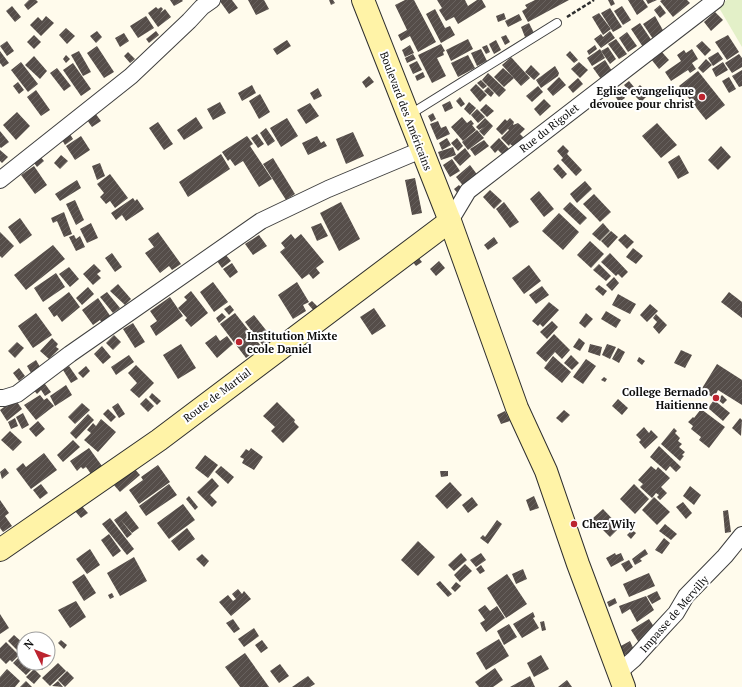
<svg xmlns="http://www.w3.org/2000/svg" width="742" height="687" font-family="'PT Serif',serif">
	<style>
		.pitch { fill: #e3f0c8 }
		.building { fill: url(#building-hatch) }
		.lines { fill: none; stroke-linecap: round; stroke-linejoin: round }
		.lane-casing { stroke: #3f3f3f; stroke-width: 10 }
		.street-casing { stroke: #3f3f3f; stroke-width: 18 }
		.secondary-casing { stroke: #2e2e2e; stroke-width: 24 }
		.path { stroke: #2e2e2e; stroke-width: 2.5; stroke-dasharray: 4 2; stroke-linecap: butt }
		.lane { stroke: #fff; stroke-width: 8 }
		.street { stroke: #fff; stroke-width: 16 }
		.secondary { stroke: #fff3a7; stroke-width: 22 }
		.poi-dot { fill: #bc242f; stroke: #fff; stroke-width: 1.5 }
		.labels { text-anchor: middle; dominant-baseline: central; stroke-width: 4; stroke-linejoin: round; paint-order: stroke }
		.poi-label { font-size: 11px; font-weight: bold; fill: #0c0c0c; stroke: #fff; text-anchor: end }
		.street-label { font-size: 11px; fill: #0c0c0c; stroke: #fff }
	</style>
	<defs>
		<pattern id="building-hatch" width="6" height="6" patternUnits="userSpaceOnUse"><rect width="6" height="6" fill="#554d49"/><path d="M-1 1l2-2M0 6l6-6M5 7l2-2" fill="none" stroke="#68625f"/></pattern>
	</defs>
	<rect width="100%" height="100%" fill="#fffbec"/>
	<path class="pitch" d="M727 0H742V47L718 6Z"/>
	<g class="building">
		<path d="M29 0H36L38 2 28 10 24 5Z"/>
		<path d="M170 0H182L183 1 174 6Z"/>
		<path d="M219 0H232L238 8 229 14Z"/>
		<path d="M248 0H264L269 9 256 15Z"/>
		<path d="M329 0H333L335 3 331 5Z"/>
		<path d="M405 0H414L436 42 418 52 410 36 401 41 398 35 407 30 395 5Z"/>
		<path d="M437 0H465L468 6 477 0H482L486 7 458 24 454 17 446 21 439 10 442 8Z"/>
		<path d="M535 0H569L528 22 522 11 527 8 525 5Z"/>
		<path d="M608 0H613L615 4 611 6Z"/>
		<path d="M628 0H643L648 7 637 15Z"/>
		<path d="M646 0H657L648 4Z"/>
		<path d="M662 0H687L690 3 673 17 660 1Z"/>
		<path d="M660 5 666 13 660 18 654 10Z"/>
		<path d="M12 6 21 17 15 22 6 11Z"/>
		<path d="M622 6 631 20 623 25 614 11Z"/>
		<path d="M156 7 158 9 161 7 163 9 160 13 165 9 171 17 158 27 148 13Z"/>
		<path d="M610 8 622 27 613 32 601 13Z"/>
		<path d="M435 9 445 28 450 26 455 35 441 43 426 14Z"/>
		<path d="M715 12 723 20 711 31 704 22Z"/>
		<path d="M504 13 506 19 498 22 496 16Z"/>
		<path d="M599 13 611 29 603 35 592 17Z"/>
		<path d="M519 14 522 20 508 27 505 21Z"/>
		<path d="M46 16 54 23 41 36 30 25 38 17 42 21Z"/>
		<path d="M146 16 154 28 138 38 130 26Z"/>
		<path d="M655 16 664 32 653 39 643 24Z"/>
		<path d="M529 23 534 33 525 37 521 27Z"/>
		<path d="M640 23 652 41 643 47 631 29Z"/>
		<path d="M66 28 75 36 67 44 59 35Z"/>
		<path d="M97 31 102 37 96 43 90 36Z"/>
		<path d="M156 31 159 35 149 43 146 39Z"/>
		<path d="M610 31 615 38 601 48 594 39 601 34 603 37Z"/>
		<path d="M627 32 637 46 628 52 619 38Z"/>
		<path d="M124 33 129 41 120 47 115 38Z"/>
		<path d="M34 35 41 42 34 49 27 42Z"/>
		<path d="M506 35 510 42 505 45 501 37Z"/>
		<path d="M728 35 739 52 727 60 715 42Z"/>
		<path d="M468 39 473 49 451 61 446 50Z"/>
		<path d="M616 39 627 54 619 59 608 44Z"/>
		<path d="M287 40 291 46 277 55 273 49Z"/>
		<path d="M496 40 501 50 494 54 489 44Z"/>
		<path d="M7 41 14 51 7 56 0 46Z"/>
		<path d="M702 41 711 50 705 56 696 46Z"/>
		<path d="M441 44 445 51 443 52 444 55 437 58 446 76 432 83 418 55Z"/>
		<path d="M410 45 414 53 405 57 402 50Z"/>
		<path d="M487 45 490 52 486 54 482 47Z"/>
		<path d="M595 45 597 49 589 55 587 51Z"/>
		<path d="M97 46 114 72 104 78 87 53Z"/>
		<path d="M608 47 616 59 610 64 601 51Z"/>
		<path d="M481 49 487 61 477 66 471 53Z"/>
		<path d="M600 49 605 58 592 66 587 58Z"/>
		<path d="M692 49 698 59 692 63 696 69 690 73 688 70 671 81 665 72 681 61 677 55 684 50 686 53Z"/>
		<path d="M0 51 9 63 3 67 0 63Z"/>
		<path d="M79 51 91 72 83 76 71 55Z"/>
		<path d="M570 51 578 60 574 63 566 55Z"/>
		<path d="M661 51 669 60 659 69 651 59Z"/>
		<path d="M128 52 135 59 130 63 124 56Z"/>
		<path d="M718 52 723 59 713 66 708 58Z"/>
		<path d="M413 54 416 59 407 63 405 58Z"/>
		<path d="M739 54 742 58V67L732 73 725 63Z"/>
		<path d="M66 55 70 59 66 63 63 59Z"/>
		<path d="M468 55 475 68 458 77 451 63Z"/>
		<path d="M34 56 47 71 40 79 25 65Z"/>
		<path d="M511 57 530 78 521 86 502 65Z"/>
		<path d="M706 59 712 65 703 73 698 68Z"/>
		<path d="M605 60 612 71 601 79 593 68Z"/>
		<path d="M417 61 422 70 413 74 409 65Z"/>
		<path d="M21 62 38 84 28 92 11 70Z"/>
		<path d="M579 62 588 70 580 78 571 69Z"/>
		<path d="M723 62 728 70 716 77 712 69Z"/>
		<path d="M73 63 91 89 81 96 63 70Z"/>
		<path d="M531 65 540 74 534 80 525 72Z"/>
		<path d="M555 66 559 73 558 76 541 88 536 80Z"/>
		<path d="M57 68 71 86 64 91 50 73Z"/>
		<path d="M503 68 514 78 504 87 494 77Z"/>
		<path d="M742 70V86L739 87 732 76Z"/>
		<path d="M698 71 725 105 706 120 679 86Z"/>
		<path d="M423 72 425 77 417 81 415 76Z"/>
		<path d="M488 73 506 90 499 97 482 80Z"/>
		<path d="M369 76 374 82 366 88 362 82Z"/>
		<path d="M559 77 566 85 553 96 547 89Z"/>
		<path d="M729 77 736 89 729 93 722 81Z"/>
		<path d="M578 78 583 84 573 93 568 87Z"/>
		<path d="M481 80 487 86 483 89 477 83Z"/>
		<path d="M629 81 634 87 629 91 624 85Z"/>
		<path d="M18 82 24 90 19 94 13 86Z"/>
		<path d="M476 84 487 95 480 102 470 90Z"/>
		<path d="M252 85 256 93 242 101 238 93Z"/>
		<path d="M640 85 649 94 641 102 632 93Z"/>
		<path d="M538 86 543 92 532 102 526 96Z"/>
		<path d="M488 87 494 93 491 97 484 91Z"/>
		<path d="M318 88 322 96 314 100 310 93Z"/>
		<path d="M619 89 625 98 619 102 613 93Z"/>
		<path d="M36 90 50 110 41 116 27 97Z"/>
		<path d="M260 94 270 112 259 119 249 101Z"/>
		<path d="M460 97 465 104 461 107 456 101Z"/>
		<path d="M544 99 551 106 540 116 534 109Z"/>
		<path d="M450 101 453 108 445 112 442 105Z"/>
		<path d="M220 102 226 113 213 120 207 109Z"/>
		<path d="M469 102 476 108 470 115 464 109Z"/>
		<path d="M310 103 319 116 306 124 297 110Z"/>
		<path d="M486 104 494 111 487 117 480 110Z"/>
		<path d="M477 109 485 117 478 123 471 115Z"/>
		<path d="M17 112 30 126 16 140 3 125Z"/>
		<path d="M95 113 101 121 92 127 87 120Z"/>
		<path d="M433 113 436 119 431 122 428 116Z"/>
		<path d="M196 117 203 128 184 140 177 130Z"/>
		<path d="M462 117 467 123 471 120 474 124 472 125 476 130 463 141 451 127Z"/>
		<path d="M287 118 298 136 281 147 270 128Z"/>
		<path d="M485 118 493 126 484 136 479 131 484 127 479 130 476 127Z"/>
		<path d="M510 118 514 122 513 125 518 123 525 129 520 134 524 138 514 147 510 144 509 146 501 138 509 130 508 129 502 135 496 129 505 119 507 121Z"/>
		<path d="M438 121 441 128 446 126 450 134 437 140 430 124Z"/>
		<path d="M158 122 173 144 164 150 149 128Z"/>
		<path d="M657 123 677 145 661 158 642 136Z"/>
		<path d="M266 128 275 141 268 146 260 133Z"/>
		<path d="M477 130 484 138 468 150 462 142Z"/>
		<path d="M0 131 9 142 1 148 0 147Z"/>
		<path d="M68 131 73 139 65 145 60 136Z"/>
		<path d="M353 132 364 156 346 164 336 139Z"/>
		<path d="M257 134 264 144 258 148 251 138Z"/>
		<path d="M81 136 90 150 75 160 66 146Z"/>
		<path d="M247 136 253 144 250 146 272 179 259 187 243 161 235 166 230 159 228 161 222 152Z"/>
		<path d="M317 136 321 143 324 141 327 146 308 155 302 143Z"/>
		<path d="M447 138 451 145 442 150 439 143Z"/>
		<path d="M457 138 463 146 458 151 451 143Z"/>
		<path d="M499 138 511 151 505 157 498 150 495 153 490 147Z"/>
		<path d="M484 140 489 146 475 156 470 149Z"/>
		<path d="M563 145 569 151 567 154 582 170 576 176 561 160 563 158 557 151Z"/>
		<path d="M721 146 731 157 718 170 708 160Z"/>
		<path d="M453 147 456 155 441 160 438 152Z"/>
		<path d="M465 148 471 156 460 166 453 158Z"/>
		<path d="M0 150 8 157 2 163 0 161Z"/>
		<path d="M221 154 230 169 188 197 179 182Z"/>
		<path d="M39 155 44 161 37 167 32 160Z"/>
		<path d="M61 155 68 161 60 169 54 163Z"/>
		<path d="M679 155 689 173 678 179 668 162Z"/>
		<path d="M273 158 295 194 286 200 263 164Z"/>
		<path d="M452 159 460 171 450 177 443 165Z"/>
		<path d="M100 163 105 176 97 180 92 166Z"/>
		<path d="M558 164 567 174 562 179 553 169Z"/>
		<path d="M470 165 479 177 465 188 456 177Z"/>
		<path d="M34 166 47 185 35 194 21 175Z"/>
		<path d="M110 174 128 198 115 208 110 201 106 204 100 197 104 193 97 184Z"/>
		<path d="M415 178 422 213 412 215 405 180Z"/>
		<path d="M77 180 81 188 60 201 55 194Z"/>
		<path d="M585 181 592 189 577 203 570 194Z"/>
		<path d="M459 185 464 191 459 195 454 189Z"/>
		<path d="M490 190 502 201 494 209 483 197Z"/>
		<path d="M539 191 554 209 544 217 530 199Z"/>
		<path d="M594 194 611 212 600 222 583 204Z"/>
		<path d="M133 198 135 201 137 199 144 209 126 221 122 215 116 220 111 213Z"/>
		<path d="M75 200 84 220 76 225 66 204Z"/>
		<path d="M341 202 360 239 339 251 320 213Z"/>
		<path d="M504 202 519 222 510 228 496 209Z"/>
		<path d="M570 202 587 218 580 225 563 209Z"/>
		<path d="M64 212 72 234 64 237 57 221 53 223 51 218Z"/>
		<path d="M559 213 579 232 563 250 542 231Z"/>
		<path d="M20 218 32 235 20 244 8 227Z"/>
		<path d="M91 223 98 238 87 243 80 229Z"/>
		<path d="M321 223 328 236 317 241 311 227Z"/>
		<path d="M603 223 610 231 600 241 592 234Z"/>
		<path d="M611 231 618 237 608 248 601 241Z"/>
		<path d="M0 232 14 246 2 258 0 256Z"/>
		<path d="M158 232 181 264 172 270 169 266 160 273 145 253 154 247 148 239Z"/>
		<path d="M291 234 295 239 301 234 324 262 316 268 320 273 313 279 309 274 302 279 280 252 285 248 281 243Z"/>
		<path d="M625 234 634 242 627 249 618 240Z"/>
		<path d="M74 235 76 239 80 236 85 247 76 251 69 237Z"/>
		<path d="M259 235 267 246 253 255 245 244Z"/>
		<path d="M494 237 498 243 488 250 484 245Z"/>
		<path d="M590 241 604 254 591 268 577 255Z"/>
		<path d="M53 245 65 259 26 290 14 275Z"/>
		<path d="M633 248 643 256 636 264 626 257Z"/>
		<path d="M112 253 122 267 115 272 105 258Z"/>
		<path d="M610 253 628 272 622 278 618 274 616 276 601 262Z"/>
		<path d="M225 254 231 261 222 268 217 261Z"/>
		<path d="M418 257 422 262 416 266 412 261Z"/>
		<path d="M439 261 445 268 436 276 430 269Z"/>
		<path d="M232 263 238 272 230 278 223 269Z"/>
		<path d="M94 264 101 271 97 274 101 278 93 285 83 274Z"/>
		<path d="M599 264 611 276 606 281 593 270Z"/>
		<path d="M529 265 541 281 524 294 512 278Z"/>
		<path d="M69 267 79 279 70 287 59 274Z"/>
		<path d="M56 273 65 287 43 302 34 288Z"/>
		<path d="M614 277 619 283 612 291 606 285Z"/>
		<path d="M213 282 228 302 214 312 200 292Z"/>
		<path d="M297 282 309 302 303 305 306 311 293 319 278 295Z"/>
		<path d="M118 284 131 299 125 305 110 291Z"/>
		<path d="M599 285 607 291 603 296 595 289Z"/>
		<path d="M542 286 549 295 536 304 529 295Z"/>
		<path d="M88 287 94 294 82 305 76 298Z"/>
		<path d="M191 291 208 313 191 327 185 320 187 318 178 308 187 300 184 297Z"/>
		<path d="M69 292 80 307 62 322 57 315 54 317 48 308Z"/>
		<path d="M107 292 120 308 113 313 100 297Z"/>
		<path d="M729 292 742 302V318L721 302Z"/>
		<path d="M618 294 636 304 630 314 612 305Z"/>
		<path d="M170 297 183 316 156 336 150 326 157 321 150 311Z"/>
		<path d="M98 298 111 317 102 323 100 320 93 325 82 310Z"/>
		<path d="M312 301 318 307 314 311 308 304Z"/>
		<path d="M549 302 559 310 543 327 540 324 538 326 532 321Z"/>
		<path d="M650 304 658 311 647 322 640 315Z"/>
		<path d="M230 305 234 310 229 315 224 309Z"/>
		<path d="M374 308 386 326 372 335 360 317Z"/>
		<path d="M606 311 621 320 616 328 601 319Z"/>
		<path d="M36 313 52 335 33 348 18 326Z"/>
		<path d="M222 313 226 317 219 323 216 318Z"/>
		<path d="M235 313 261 346 246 358 220 324Z"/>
		<path d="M586 313 593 319 585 328 579 323Z"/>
		<path d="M656 314 667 325 659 334 653 327 657 322 653 318Z"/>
		<path d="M254 315 273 339 264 347 245 322Z"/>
		<path d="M552 321 558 327 547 339 540 332Z"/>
		<path d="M133 323 145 342 135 348 123 329Z"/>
		<path d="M554 334 570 350 562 359 555 352 546 362 536 353Z"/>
		<path d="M114 335 121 342 113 350 106 343Z"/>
		<path d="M216 335 220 341 227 336 233 344 217 358 205 343Z"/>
		<path d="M52 338 58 344 56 347 59 349 49 359 40 351Z"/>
		<path d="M579 338 585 343 580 351 573 347Z"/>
		<path d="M17 342 24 348 15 358 8 351Z"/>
		<path d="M181 344 196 368 178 379 163 355Z"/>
		<path d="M590 344 602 347 600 356 588 352Z"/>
		<path d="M607 344 616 347 610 359 602 355Z"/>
		<path d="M102 346 111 357 103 364 94 354Z"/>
		<path d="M618 348 625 352 619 363 612 359Z"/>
		<path d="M681 350 692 355 685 368 674 363Z"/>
		<path d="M129 355 134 362 116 375 111 367Z"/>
		<path d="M571 355 579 363 572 370 564 363Z"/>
		<path d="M553 356 571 372 562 383 544 368Z"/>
		<path d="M639 357 645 361 642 365 637 361Z"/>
		<path d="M586 359 596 366 583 384 573 377Z"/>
		<path d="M36 360 40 367 31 373 27 366Z"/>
		<path d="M717 364 742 380V405L718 390 714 398 701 390Z"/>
		<path d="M136 365 154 383 139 398 130 390 137 383 128 373Z"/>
		<path d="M69 366 78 379 71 383 63 370Z"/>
		<path d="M86 366 90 371 83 378 78 373Z"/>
		<path d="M19 368 25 376 19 381 13 373Z"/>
		<path d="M604 377 607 379 605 382 601 380Z"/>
		<path d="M42 380 51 392 45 396 41 390 37 394 32 388Z"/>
		<path d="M66 385 72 395 55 406 50 396Z"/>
		<path d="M152 393 161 401 157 405 149 397Z"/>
		<path d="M40 395 44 400 47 398 54 406 36 420 24 405Z"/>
		<path d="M722 395 727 400 723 404 718 400Z"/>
		<path d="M146 398 154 406 148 412 140 404Z"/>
		<path d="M15 399 22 409 7 421 0 410Z"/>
		<path d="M618 399 628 408 622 415 612 406Z"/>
		<path d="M714 400 730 413 723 421 708 408Z"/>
		<path d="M277 402 295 420 294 422 299 427 283 443 271 431 275 427 263 416Z"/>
		<path d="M82 403 90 410 75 424 68 417Z"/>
		<path d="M118 403 125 414 119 418 112 407Z"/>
		<path d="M108 409 116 417 111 422 103 414Z"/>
		<path d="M701 409 725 427 709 448 699 440 701 437 691 429 693 426 688 422 693 417 694 418Z"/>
		<path d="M564 410 570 415 562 423 556 418Z"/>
		<path d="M505 411 510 421 501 424 497 415Z"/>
		<path d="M23 413 29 425 22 429 16 417Z"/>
		<path d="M88 414 94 420 76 439 70 433Z"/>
		<path d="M15 418 18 426 11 429 8 422Z"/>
		<path d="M740 418 742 420 741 436 732 428Z"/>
		<path d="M101 419 116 432 98 452 84 440 91 433 87 430 93 423 96 426Z"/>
		<path d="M38 421 45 429 36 437 29 429Z"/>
		<path d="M644 427 649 433 651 430 658 437 645 449 639 442 641 440 636 435Z"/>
		<path d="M674 428 677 431 675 433 680 438 678 441 682 444 679 447 685 452 682 455 684 456 680 461 661 444Z"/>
		<path d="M10 431 22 442 13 451 1 440Z"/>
		<path d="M73 440 80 447 63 462 57 455Z"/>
		<path d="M659 446 681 467 676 472 670 466 666 471 650 457Z"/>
		<path d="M89 448 102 466 91 474 86 467 83 469 81 467 77 471 70 461Z"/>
		<path d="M251 448 263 457 254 470 242 463 244 459 240 457 246 449 249 451Z"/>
		<path d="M44 453 57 470 31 489 16 469 23 463 26 467Z"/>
		<path d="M205 455 218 465 208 478 195 468Z"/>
		<path d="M158 465 170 482 139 504 129 490 143 480 141 477Z"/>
		<path d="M221 466 234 477 228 484 215 472Z"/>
		<path d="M651 466 656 470 658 467 670 478 661 487 667 493 660 500 657 497 659 495 656 493 652 498 640 487 643 484 638 480Z"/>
		<path d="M133 467 140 475 120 492 113 484Z"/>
		<path d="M5 468 9 473 2 479 0 472Z"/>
		<path d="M440 471H448V476L441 477Z"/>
		<path d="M212 478 219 486 210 495 217 502 212 507 197 492Z"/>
		<path d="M450 482 462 495 447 509 435 496Z"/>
		<path d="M41 484 48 493 40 499 33 490Z"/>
		<path d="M169 484 177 495 146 516 139 506Z"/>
		<path d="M634 484 649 499 635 514 620 499Z"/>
		<path d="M690 486 701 495 694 505 683 496Z"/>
		<path d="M189 496 198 507 195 510 186 499Z"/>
		<path d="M534 496 539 508 530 511 526 500Z"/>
		<path d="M472 497 478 505 468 513 462 505Z"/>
		<path d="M654 497 670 512 657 525 642 510Z"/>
		<path d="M0 500 9 513 5 516 12 526 3 532 0 528Z"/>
		<path d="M683 502 692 513 686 519 676 507Z"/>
		<path d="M80 504 88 513 81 518 74 510Z"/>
		<path d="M183 504 195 520 169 539 157 523Z"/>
		<path d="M603 509 620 527 610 537 592 519Z"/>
		<path d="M728 510 731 532 725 533 723 511Z"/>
		<path d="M126 511 139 528 132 533 120 519 132 534 127 538 114 520Z"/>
		<path d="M110 518 134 549 127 555 102 524Z"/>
		<path d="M497 520 502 524 488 544 480 538 483 535 485 537Z"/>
		<path d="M665 524 677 534 671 540 659 531Z"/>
		<path d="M187 528 195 539 179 551 171 541Z"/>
		<path d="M632 530 636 533 631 539 627 535Z"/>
		<path d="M109 534 121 551 113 557 101 540Z"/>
		<path d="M664 538 670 543 662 554 655 550Z"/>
		<path d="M418 541 435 557 418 576 401 560Z"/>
		<path d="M90 549 100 565 87 574 76 559Z"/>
		<path d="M645 549 648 554 640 559 642 561 635 565 632 559Z"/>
		<path d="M461 553 467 560 454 571 448 565Z"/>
		<path d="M481 553 486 560 476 567 470 560Z"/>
		<path d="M615 553 616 555 621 553 624 560 611 567 606 558Z"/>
		<path d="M202 554 209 561 204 567 196 559Z"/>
		<path d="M134 557 147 581 120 596 107 573Z"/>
		<path d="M629 560 633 567 626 572 621 564Z"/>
		<path d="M465 564 472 571 460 582 454 575Z"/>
		<path d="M481 565 485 571 480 574 476 569Z"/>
		<path d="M523 569 527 579 516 584 512 574Z"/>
		<path d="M649 573 655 586 629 597 623 584Z"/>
		<path d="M84 574 96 593 84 601 72 582Z"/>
		<path d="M507 574 527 604 506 618 487 588Z"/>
		<path d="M440 581 452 594 448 597 436 584Z"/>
		<path d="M456 582 461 586 455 592 451 588Z"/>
		<path d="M238 589 242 594 244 591 251 599 231 616 219 602 228 595 233 601 236 599 232 594Z"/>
		<path d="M657 591 661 599 652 604 647 596Z"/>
		<path d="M112 593 114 597 110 599 108 595Z"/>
		<path d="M646 596 654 610 637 622 630 609 622 614 619 606Z"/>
		<path d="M615 598 617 603 609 607 607 602Z"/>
		<path d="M76 601 86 617 70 628 58 610Z"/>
		<path d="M485 605 490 611 497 606 505 618 486 632 480 623 485 620 478 610Z"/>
		<path d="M533 612 535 617 533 618 539 628 522 638 513 624Z"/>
		<path d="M0 614 9 628 0 634Z"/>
		<path d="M233 619 240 629 234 633 226 623Z"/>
		<path d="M649 619 656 630 641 646 631 630Z"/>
		<path d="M544 621 546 630 542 631 540 622Z"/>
		<path d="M509 624 517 637 504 645 497 631Z"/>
		<path d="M254 628 259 636 244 647 238 639Z"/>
		<path d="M14 635 24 644V651L21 654 8 641Z"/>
		<path d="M499 639 509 656 486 670 476 653Z"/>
		<path d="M61 640 67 645 64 649 58 643Z"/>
		<path d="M262 640 268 648 261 653 255 645Z"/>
		<path d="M630 641 634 650 623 656 619 647Z"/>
		<path d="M6 642 19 655 12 662 10 660 6 664 0 658V648Z"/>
		<path d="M24 652V663H34L32 665 34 667 26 675 13 663Z"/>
		<path d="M245 653 269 687H240L225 667Z"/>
		<path d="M541 655 549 669 534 677 527 663Z"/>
		<path d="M48 660 50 662 42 670 36 665 37 663H48Z"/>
		<path d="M58 663 66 671 50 686 42 678Z"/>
		<path d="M280 664 289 676 279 683 270 671Z"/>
		<path d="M495 668 503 680 493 687H479L475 682Z"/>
		<path d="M7 669 20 681 15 687H0V677Z"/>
		<path d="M34 669 41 676 34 684 26 677Z"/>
		<path d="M67 671 74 678 65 687 58 680Z"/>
		<path d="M308 676 315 684 310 687H292Z"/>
		<path d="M530 676 535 687H510Z"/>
		<path d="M567 680 572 687H558Z"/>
		<path d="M26 681 32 687H20Z"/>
		<path d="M58 681 63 687 52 686Z"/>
	</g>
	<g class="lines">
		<g class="lane-casing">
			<path id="lane" d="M409 115 557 23"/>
		</g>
		<g class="street-casing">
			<g id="street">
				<path d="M0 180 131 76 189 21 202 7 212 0"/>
				<path d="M450 221 468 191 716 0"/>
				<path d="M0 398H4L17 394 70 354 261 221 328 189 421 150"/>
				<path d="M619 672 634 659 663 627 676 613 686 596 725 556 742 535"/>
			</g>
		</g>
		<g class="secondary-casing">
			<g id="secondary">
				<path d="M363 0 450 221 517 408 546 471 578 564 624 687"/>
				<path d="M0 550 159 440 450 221"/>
			</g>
		</g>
		<path class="path" d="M567 17 594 0"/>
		<use href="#lane" class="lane"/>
		<use href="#street" class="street"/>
		<use href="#secondary" class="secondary"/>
	</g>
	<g class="poi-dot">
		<circle cx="702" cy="97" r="4"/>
		<circle cx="239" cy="342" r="4"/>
		<circle cx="716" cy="398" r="4"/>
		<circle cx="574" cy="524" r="4"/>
	</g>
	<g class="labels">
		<g class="poi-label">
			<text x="694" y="91">Eglise evangelique<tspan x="694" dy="13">devouee pour christ</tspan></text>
			<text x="247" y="336" text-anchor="start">Institution Mixte<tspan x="247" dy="13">ecole Daniel</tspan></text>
			<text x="708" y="392">College Bernado<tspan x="708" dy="13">Haitienne</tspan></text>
			<text x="582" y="524" text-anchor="start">Chez Wily</text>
		</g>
		<g class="street-label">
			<text transform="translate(406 111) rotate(69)">Boulevard des Américains</text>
			<text transform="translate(549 128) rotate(-38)">Rue du Rigolet</text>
			<text transform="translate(217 395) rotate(-37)">Route de Martial</text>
			<text transform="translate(674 614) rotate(-49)">Impasse de Mervilly</text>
		</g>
	</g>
	<g transform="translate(36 651) rotate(313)"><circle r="19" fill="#ffffff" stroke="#9e9e9e"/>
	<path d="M0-3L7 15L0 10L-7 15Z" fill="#bc242f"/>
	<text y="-6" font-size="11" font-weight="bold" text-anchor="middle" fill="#0c0c0c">N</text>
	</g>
</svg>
